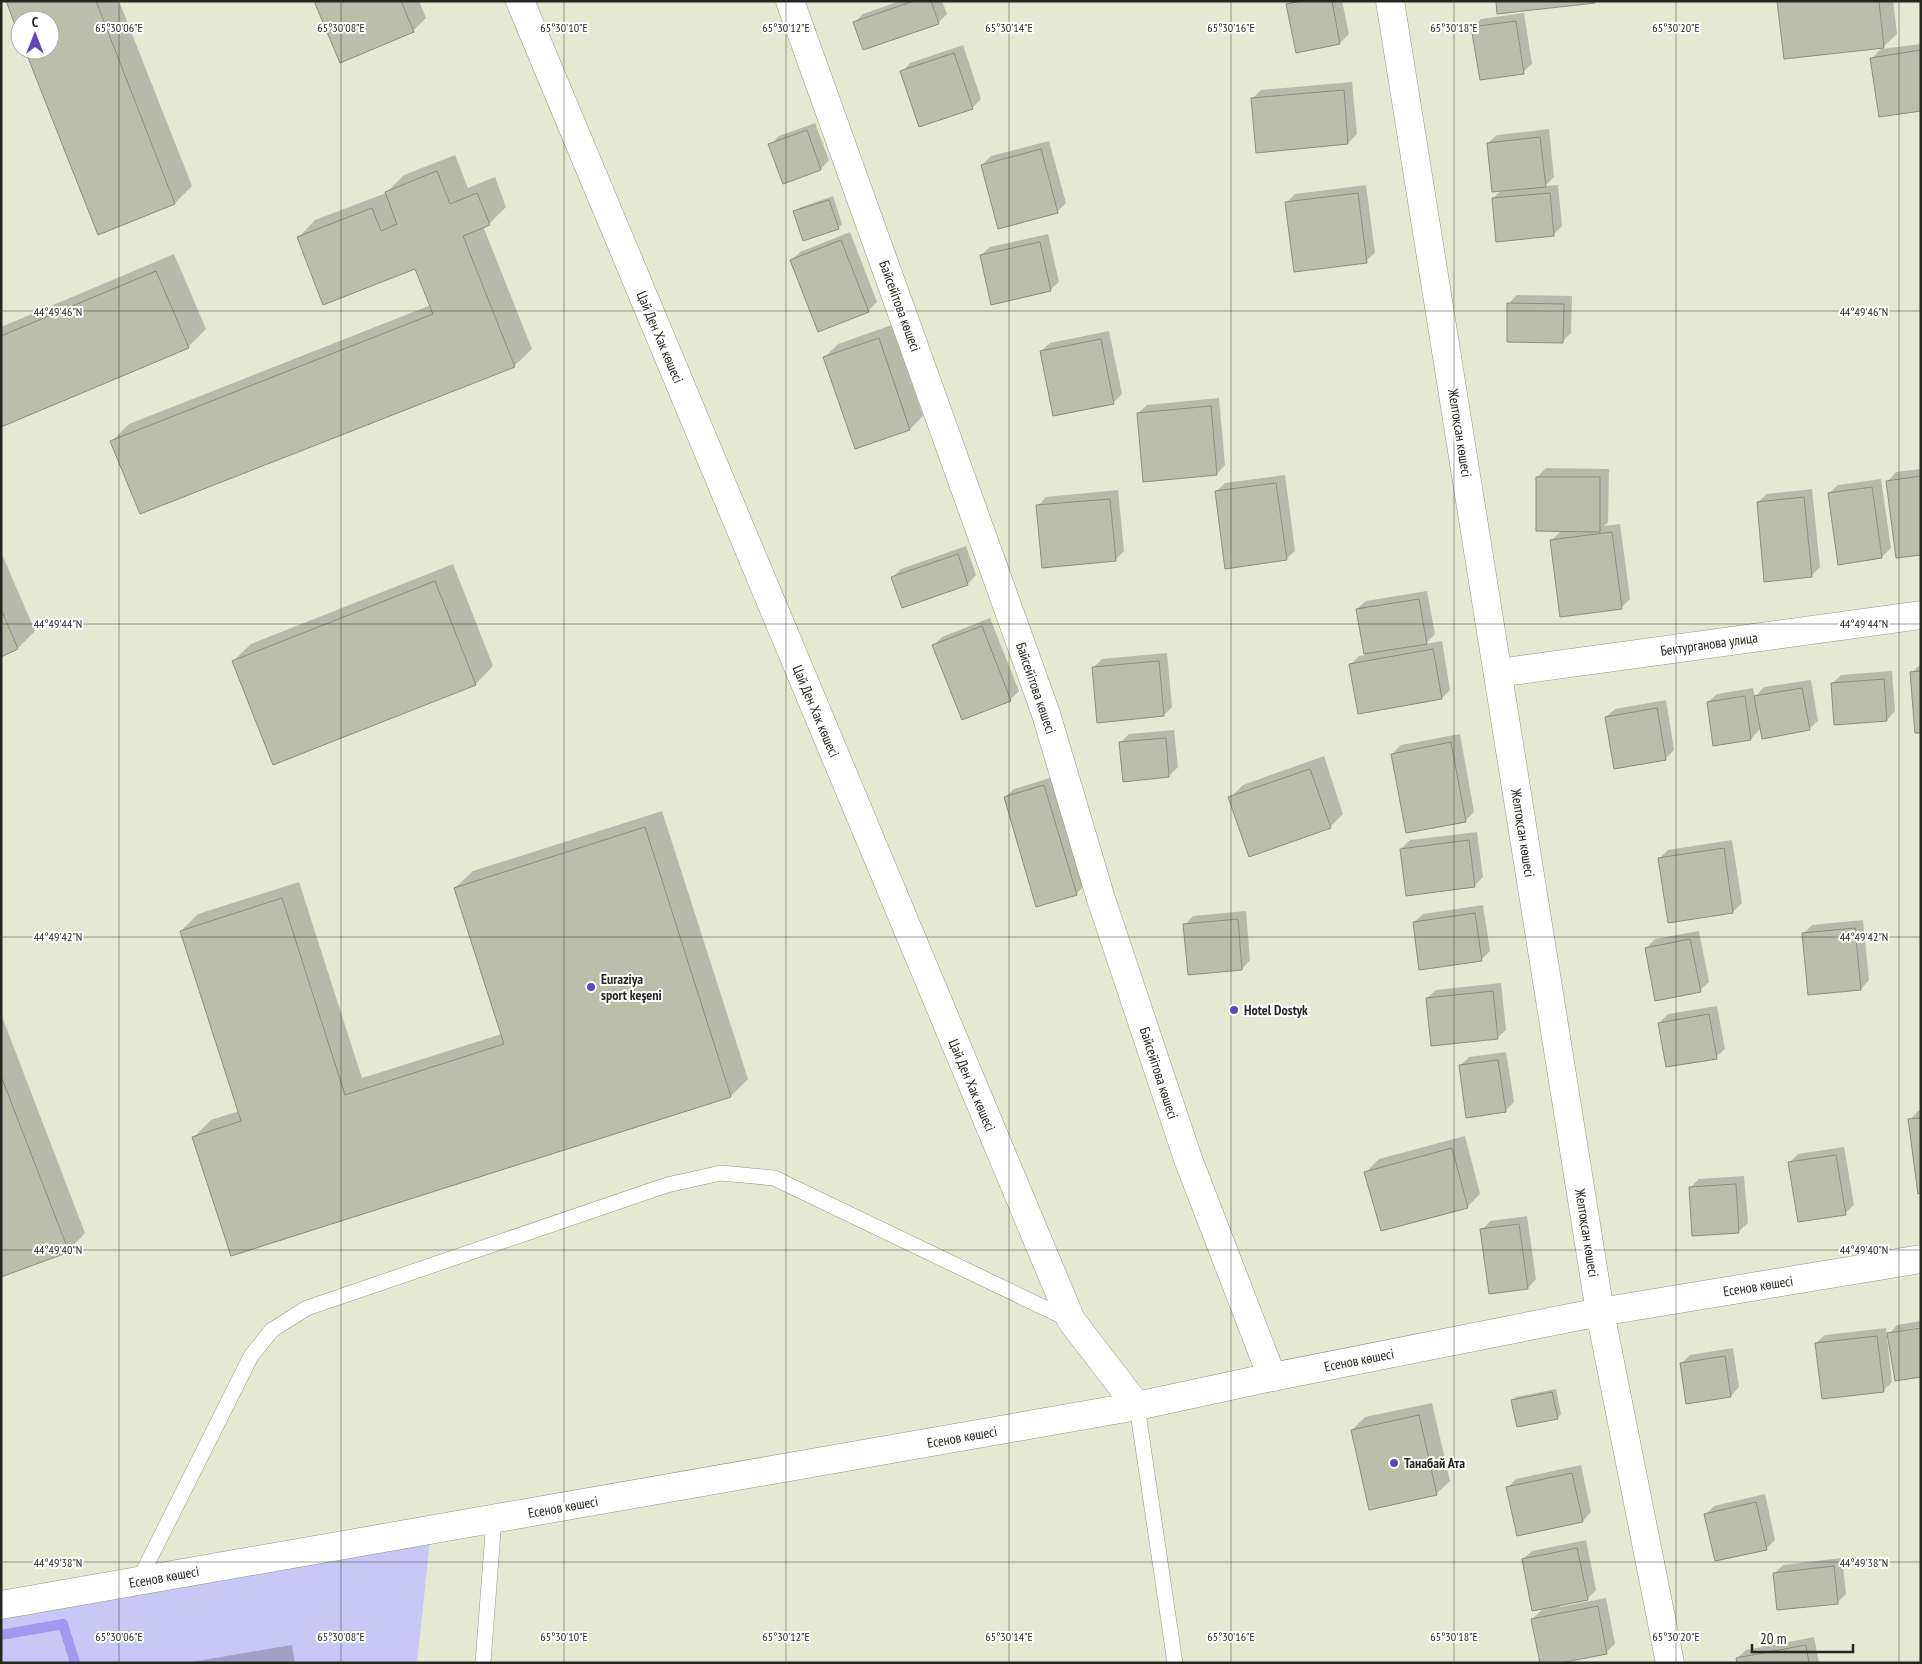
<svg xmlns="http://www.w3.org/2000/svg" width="1922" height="1664" font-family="'PT Sans Narrow',sans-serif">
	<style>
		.green { fill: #c9c7f5 }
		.shadow { fill: #0003 }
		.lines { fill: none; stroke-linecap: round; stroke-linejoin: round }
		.stream { stroke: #a199ef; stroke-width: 10 }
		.building { fill: #bbbea8; stroke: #8b8e7a }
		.service-casing { stroke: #939681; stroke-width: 16 }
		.minor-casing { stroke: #939681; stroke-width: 29 }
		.tertiary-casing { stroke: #939681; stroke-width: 29 }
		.service { stroke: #fff; stroke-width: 15 }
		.minor { stroke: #fff; stroke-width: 28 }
		.tertiary { stroke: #fff; stroke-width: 28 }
		.ticks { fill: none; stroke: #26271f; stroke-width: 1; stroke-opacity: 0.45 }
		.poi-dot { fill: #6047c0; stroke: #fff; stroke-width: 2 }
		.labels { text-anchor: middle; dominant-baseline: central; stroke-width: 4; stroke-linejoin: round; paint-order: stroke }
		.street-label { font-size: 14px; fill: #26271f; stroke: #fff }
		.poi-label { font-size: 14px; font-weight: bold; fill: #26271f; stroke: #fff; text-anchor: start }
		.ticks-label { font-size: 12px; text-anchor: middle; fill: #26271f; stroke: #fff; stroke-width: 4; stroke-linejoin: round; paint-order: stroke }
	</style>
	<rect width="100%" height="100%" fill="#e5e9d2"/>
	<path class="green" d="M431 1531 417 1663H1V1607Z"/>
	<g class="shadow">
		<path d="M7 1H119L192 186 175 203 26 50H50V20H20V35Z"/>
		<path d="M315 1H419L426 18 413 31Z"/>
		<path d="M900 1H942L947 14 938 23H854L863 14Z"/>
		<path d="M1291 1H1342L1349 34 1340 43 1297 51 1288 5Z"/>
		<path d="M1778 1H1893L1897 34 1881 49 1921 44V109L1872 58 1883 47Z"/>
		<path d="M1524 13 1532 64 1523 72 1473 27 1481 19Z"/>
		<path d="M963 45 981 99 972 108 902 72 910 63Z"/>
		<path d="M1352 82 1357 134 1348 143 1257 152 1252 99 1261 90Z"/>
		<path d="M815 123 829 160 821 169 784 182 770 145 779 136Z"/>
		<path d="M1549 129 1554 177 1545 186 1558 185 1562 226 1553 235 1493 198 1502 190 1488 143 1497 135Z"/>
		<path d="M1049 141 1066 203 1057 212 982 165 991 156Z"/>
		<path d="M455 155 468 188 495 177 506 207 489 224 483 226 532 349 514 366 112 441 129 424 431 305 416 268 298 238 315 220 386 193 404 175Z"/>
		<path d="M1366 185 1375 253 1366 261 1286 203 1295 194Z"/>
		<path d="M833 196 842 224 838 228 795 212 799 208Z"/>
		<path d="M850 232 877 302 868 311 792 260 800 252Z"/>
		<path d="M1048 234 1059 282 1050 290 981 255 990 247Z"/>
		<path d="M174 254 206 329 188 347 1 426V327Z"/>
		<path d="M1517 295 1572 296 1571 333 1563 341 1508 304Z"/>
		<path d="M892 325 923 416 910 429 825 357 838 344Z"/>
		<path d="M1109 331 1122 394 1113 403 1041 351 1050 343Z"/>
		<path d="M1219 398 1225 465 1217 474 1138 413 1147 405Z"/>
		<path d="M1546 468 1609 469 1608 522 1604 526 1620 524 1630 599 1621 608 1551 541 1562 530 1537 477Z"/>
		<path d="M1921 469V554L1888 481 1896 472Z"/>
		<path d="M1285 475 1295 551 1286 559 1216 492 1225 483Z"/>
		<path d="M1881 479 1891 548 1882 557 1839 564 1829 493 1838 485Z"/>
		<path d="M1812 489 1820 567 1811 576 1758 502 1767 494Z"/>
		<path d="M1118 490 1124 551 1115 560 1038 506 1046 497Z"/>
		<path d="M966 546 976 575 968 584 903 607 892 578 901 569Z"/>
		<path d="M1 552 35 631 18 648 1 655Z"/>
		<path d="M453 564 493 666 476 684 273 763 233 661 251 644Z"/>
		<path d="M1427 591 1435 634 1425 644 1442 641 1450 690 1442 698 1351 664 1359 656 1365 655 1357 609 1366 601Z"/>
		<path d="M990 618 1019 691 1010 700 934 645 942 637Z"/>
		<path d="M1167 653 1172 707 1164 715 1093 668 1102 659Z"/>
		<path d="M1921 664V732L1911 673Z"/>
		<path d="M1892 671 1895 711 1887 720 1832 684 1841 675Z"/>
		<path d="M1811 680 1818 721 1809 729 1761 728 1751 739 1714 744 1708 702 1717 694 1753 688 1755 697 1764 687Z"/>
		<path d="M1666 700 1674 750 1665 759 1606 717 1615 709Z"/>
		<path d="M1174 730 1178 767 1169 776 1120 743 1129 734Z"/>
		<path d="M1460 734 1474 812 1465 821 1392 754 1401 745Z"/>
		<path d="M1324 756 1343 814 1330 827 1230 798 1243 785Z"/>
		<path d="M1053 777 1085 885 1076 894 1005 797 1014 789Z"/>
		<path d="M662 811 748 1079 731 1096 194 1137 211 1120 239 1111 181 931 198 914 299 882 362 1078 502 1034 455 888 473 871Z"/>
		<path d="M1477 832 1483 877 1474 886 1401 849 1410 840Z"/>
		<path d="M1732 840 1742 903 1733 912 1669 922 1659 859 1668 850Z"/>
		<path d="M1483 905 1490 951 1481 960 1414 922 1423 914Z"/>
		<path d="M1246 911 1250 960 1242 969 1185 925 1193 916Z"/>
		<path d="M1863 920 1869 980 1861 989 1803 934 1812 925Z"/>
		<path d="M1699 931 1709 982 1700 990 1646 948 1655 939Z"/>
		<path d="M1501 983 1506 1030 1497 1038 1427 998 1436 990Z"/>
		<path d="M1717 1006 1725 1049 1716 1057 1659 1023 1668 1014Z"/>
		<path d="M1 1014 85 1233 68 1251 1 1276Z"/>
		<path d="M1506 1052 1514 1102 1505 1111 1460 1066 1469 1057Z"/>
		<path d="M1918 1111H1921V1192L1910 1120Z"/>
		<path d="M1465 1136 1480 1194 1467 1207 1366 1172 1379 1159Z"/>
		<path d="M1844 1147 1854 1205 1845 1213 1789 1163 1798 1154Z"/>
		<path d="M1744 1176 1748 1223 1739 1231 1690 1188 1699 1179Z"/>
		<path d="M1527 1216 1536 1279 1528 1288 1482 1230 1490 1221Z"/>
		<path d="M1921 1321V1327L1897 1331V1333L1889 1334 1897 1325Z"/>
		<path d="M1886 1328 1892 1382 1883 1391 1816 1343 1825 1335Z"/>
		<path d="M1733 1348 1739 1387 1731 1396 1687 1402 1681 1364 1690 1355Z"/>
		<path d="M1556 1389 1561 1414 1557 1418 1512 1401 1516 1397Z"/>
		<path d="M1432 1403 1450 1481 1436 1494 1352 1430 1365 1417Z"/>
		<path d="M1581 1465 1591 1512 1583 1521 1508 1487 1516 1479Z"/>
		<path d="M1765 1494 1775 1540 1766 1549 1706 1514 1714 1506Z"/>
		<path d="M1586 1540 1596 1590 1587 1599 1559 1605 1560 1607 1606 1598 1615 1644 1606 1652 1532 1619 1544 1608 1523 1559 1532 1551Z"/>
		<path d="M1842 1558 1846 1594 1837 1603 1774 1574 1783 1565Z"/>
		<path d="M1814 1637 1819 1663H1738L1737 1658 1746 1650Z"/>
		<path d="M292 1645 295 1663H186Z"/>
	</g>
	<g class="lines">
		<path class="stream" d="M1 1635 63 1624 75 1663"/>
	</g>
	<g class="building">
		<path d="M6 1H96L175 204 98 235 25 50H50V20H20V38Z"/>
		<path d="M314 1H401L414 32 340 63Z"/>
		<path d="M914 1H931L939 24 863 50 853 22Z"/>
		<path d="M1303 1H1332L1340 44 1296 53 1286 4Z"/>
		<path d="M1496 1H1595V3L1497 14Z"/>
		<path d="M1777 1H1879L1884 48 1784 59Z"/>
		<path d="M1516 21 1524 74 1480 80 1471 27Z"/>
		<path d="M1921 50V111L1879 117 1870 58Z"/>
		<path d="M954 53 973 109 919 127 900 71Z"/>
		<path d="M1344 90 1348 144 1256 153 1251 98Z"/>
		<path d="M807 130 821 170 783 184 768 144Z"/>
		<path d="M1540 137 1546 187 1492 192 1487 143Z"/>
		<path d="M1041 149 1058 213 998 229 981 165Z"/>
		<path d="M437 171 450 204 477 193 490 225 463 236 515 367 140 514 110 441 433 314 415 269 323 305 297 237 372 208 381 231 397 224 385 192Z"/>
		<path d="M1358 193 1367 263 1294 272 1285 202Z"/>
		<path d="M1550 193 1554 236 1496 242 1492 198Z"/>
		<path d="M829 200 839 229 803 241 793 211Z"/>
		<path d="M841 240 869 312 818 332 790 260Z"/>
		<path d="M1040 242 1051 291 991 305 980 255Z"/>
		<path d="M156 271 189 348 1 427V336Z"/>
		<path d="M1507 303 1564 304 1563 343 1507 342Z"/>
		<path d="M879 338 910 430 855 449 823 357Z"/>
		<path d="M1101 339 1114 404 1053 416 1040 351Z"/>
		<path d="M1211 406 1217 475 1143 482 1137 413Z"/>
		<path d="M1921 476V555L1896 558 1886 481Z"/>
		<path d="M1536 477H1600V532L1536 531Z"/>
		<path d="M1276 483 1287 560 1225 569 1215 491Z"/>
		<path d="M1872 487 1882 558 1838 565 1828 493Z"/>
		<path d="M1804 497 1812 577 1764 582 1757 502Z"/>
		<path d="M1110 499 1116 561 1042 568 1036 505Z"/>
		<path d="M1612 532 1622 609 1560 617 1550 540Z"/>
		<path d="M958 554 968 585 902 608 891 577Z"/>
		<path d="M435 581 476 685 273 765 232 661Z"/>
		<path d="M1419 599 1427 644 1364 654 1356 609Z"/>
		<path d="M1 609 18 649 1 657Z"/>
		<path d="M982 626 1011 701 962 720 932 645Z"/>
		<path d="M1433 649 1442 699 1358 714 1349 664Z"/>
		<path d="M1159 661 1164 716 1097 723 1092 667Z"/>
		<path d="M1921 671V733H1915L1910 672Z"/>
		<path d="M1884 679 1887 721 1834 725 1831 683Z"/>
		<path d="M1802 688 1810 730 1762 739 1754 696Z"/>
		<path d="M1745 696 1751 740 1713 746 1707 702Z"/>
		<path d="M1657 708 1666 760 1614 769 1605 717Z"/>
		<path d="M1166 738 1169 777 1123 782 1119 742Z"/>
		<path d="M1451 742 1466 822 1406 833 1391 754Z"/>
		<path d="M1310 769 1331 828 1249 857 1228 797Z"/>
		<path d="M1044 785 1077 895 1036 907 1004 797Z"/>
		<path d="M645 827 731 1097 231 1256 192 1137 241 1121 180 931 282 898 345 1095 504 1044 454 888Z"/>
		<path d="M1469 840 1475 887 1406 896 1400 849Z"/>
		<path d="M1724 848 1733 913 1668 923 1658 858Z"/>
		<path d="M1475 913 1482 961 1419 970 1413 922Z"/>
		<path d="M1238 919 1242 970 1188 975 1183 924Z"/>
		<path d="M1855 928 1861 990 1808 995 1802 933Z"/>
		<path d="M1690 939 1701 992 1655 1001 1645 948Z"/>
		<path d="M1493 991 1498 1039 1431 1046 1426 998Z"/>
		<path d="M1709 1014 1717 1059 1666 1067 1658 1023Z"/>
		<path d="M1498 1060 1506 1112 1466 1118 1459 1065Z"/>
		<path d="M1 1076 69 1252 1 1277Z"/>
		<path d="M1921 1118V1193L1918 1194 1908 1119Z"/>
		<path d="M1452 1148 1468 1208 1381 1231 1364 1172Z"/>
		<path d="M1836 1155 1846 1215 1798 1222 1788 1162Z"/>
		<path d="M1736 1184 1739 1233 1692 1236 1689 1187Z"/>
		<path d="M1519 1224 1528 1289 1489 1294 1480 1229Z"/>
		<path d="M1921 1328V1377L1895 1381 1887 1333Z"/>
		<path d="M1877 1336 1884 1392 1822 1399 1815 1343Z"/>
		<path d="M1725 1356 1731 1397 1686 1404 1680 1363Z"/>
		<path d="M1552 1392 1558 1419 1517 1427 1511 1400Z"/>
		<path d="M1419 1415 1437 1495 1369 1510 1351 1430Z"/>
		<path d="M1572 1473 1583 1522 1517 1536 1506 1487Z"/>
		<path d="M1756 1502 1767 1550 1715 1561 1704 1514Z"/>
		<path d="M1577 1548 1588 1600 1532 1611 1522 1559Z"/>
		<path d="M1834 1566 1838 1604 1777 1610 1773 1573Z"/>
		<path d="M1598 1606 1607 1654 1560 1663H1540L1531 1619Z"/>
		<path d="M1806 1645 1809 1663H1737L1736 1658Z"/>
	</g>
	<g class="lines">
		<g class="service-casing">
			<g id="service">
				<path d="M1137 1406 1175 1663"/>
				<path d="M138 1582 251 1356 272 1330 307 1308 667 1185 721 1173 774 1178 1070 1320"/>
				<path d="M483 1663 494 1519"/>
			</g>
		</g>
		<g class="minor-casing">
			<g id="minor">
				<path d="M520 1 1071 1320 1137 1406"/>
				<path d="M790 1 1046 714 1101 899 1188 1159 1272 1377"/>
				<path d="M1498 673 1921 615"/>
			</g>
		</g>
		<g class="tertiary-casing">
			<g id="tertiary">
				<path d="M1390 1 1600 1312 1670 1663"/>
				<path d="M1 1605 1137 1406 1272 1377 1600 1312 1921 1259"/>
			</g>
		</g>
		<use href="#service" class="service"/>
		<use href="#minor" class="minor"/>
		<use href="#tertiary" class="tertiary"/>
	</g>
	<path class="ticks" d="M119 1V1663M341 1V1663M564 1V1663M786 1V1663M1009 1V1663M1231 1V1663M1454 1V1663M1676 1V1663M1899 1V1663M1 311H1921M1 624H1921M1 937H1921M1 1250H1921M1 1562H1921"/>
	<g class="poi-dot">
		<circle cx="591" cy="987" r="5"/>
		<circle cx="1234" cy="1010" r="5"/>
		<circle cx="1394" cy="1463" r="5"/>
	</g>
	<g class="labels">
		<g class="street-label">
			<text transform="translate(900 306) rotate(70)">Байсейітова көшесі</text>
			<text transform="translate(660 337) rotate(67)">Цай Ден Хак көшесі</text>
			<text transform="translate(1460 433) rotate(81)">Желтоқсан көшесі</text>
			<text transform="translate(1709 644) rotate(-8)">Бектурганова улица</text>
			<text transform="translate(1036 688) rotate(71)">Байсейітова көшесі</text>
			<text transform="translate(816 711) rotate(67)">Цай Ден Хак көшесі</text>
			<text transform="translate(1523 833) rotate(81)">Желтоқсан көшесі</text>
			<text transform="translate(1159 1073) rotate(72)">Байсейітова көшесі</text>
			<text transform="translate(972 1085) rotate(67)">Цай Ден Хак көшесі</text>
			<text transform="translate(1587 1233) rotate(81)">Желтоқсан көшесі</text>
			<text transform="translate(1758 1286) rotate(-9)">Есенов көшесі</text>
			<text transform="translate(1359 1360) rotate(-11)">Есенов көшесі</text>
			<text transform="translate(962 1437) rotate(-10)">Есенов көшесі</text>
			<text transform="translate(563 1507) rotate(-10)">Есенов көшесі</text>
			<text transform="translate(164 1577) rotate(-10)">Есенов көшесі</text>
		</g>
		<g class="poi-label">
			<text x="601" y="979">Euraziya<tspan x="601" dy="16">sport keşeni</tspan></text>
			<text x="1244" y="1010">Hotel Dostyk</text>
			<text x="1404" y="1463">Танабай Ата</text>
		</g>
	</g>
	<g class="ticks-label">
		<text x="119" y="32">65°30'06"E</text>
		<text x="341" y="32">65°30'08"E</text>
		<text x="564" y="32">65°30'10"E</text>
		<text x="786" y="32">65°30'12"E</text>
		<text x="1009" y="32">65°30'14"E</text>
		<text x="1231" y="32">65°30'16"E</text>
		<text x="1454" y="32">65°30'18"E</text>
		<text x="1676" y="32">65°30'20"E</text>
		<text x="58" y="316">44°49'46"N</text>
		<text x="1864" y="316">44°49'46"N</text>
		<text x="58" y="628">44°49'44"N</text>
		<text x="1864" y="628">44°49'44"N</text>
		<text x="58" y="941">44°49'42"N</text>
		<text x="1864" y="941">44°49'42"N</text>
		<text x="58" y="1254">44°49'40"N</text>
		<text x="1864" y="1254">44°49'40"N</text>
		<text x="58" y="1567">44°49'38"N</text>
		<text x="1864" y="1567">44°49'38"N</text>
		<text x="119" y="1641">65°30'06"E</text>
		<text x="341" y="1641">65°30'08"E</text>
		<text x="564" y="1641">65°30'10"E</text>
		<text x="786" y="1641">65°30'12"E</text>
		<text x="1009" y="1641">65°30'14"E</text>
		<text x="1231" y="1641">65°30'16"E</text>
		<text x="1454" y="1641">65°30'18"E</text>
		<text x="1676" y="1641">65°30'20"E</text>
	</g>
	<rect width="1922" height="1664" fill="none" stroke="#26271f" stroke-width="5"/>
	<g transform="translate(35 35)"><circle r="24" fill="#ffffff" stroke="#a8a9a5"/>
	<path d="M0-4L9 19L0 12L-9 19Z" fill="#6047c0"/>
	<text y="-8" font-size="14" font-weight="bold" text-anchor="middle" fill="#26271f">С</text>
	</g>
	<path d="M1752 1644v8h101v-8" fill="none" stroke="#26271f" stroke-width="2.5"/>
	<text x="1760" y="1644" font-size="15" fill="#26271f" stroke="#ffffff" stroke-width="4" paint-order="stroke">20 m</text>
</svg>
